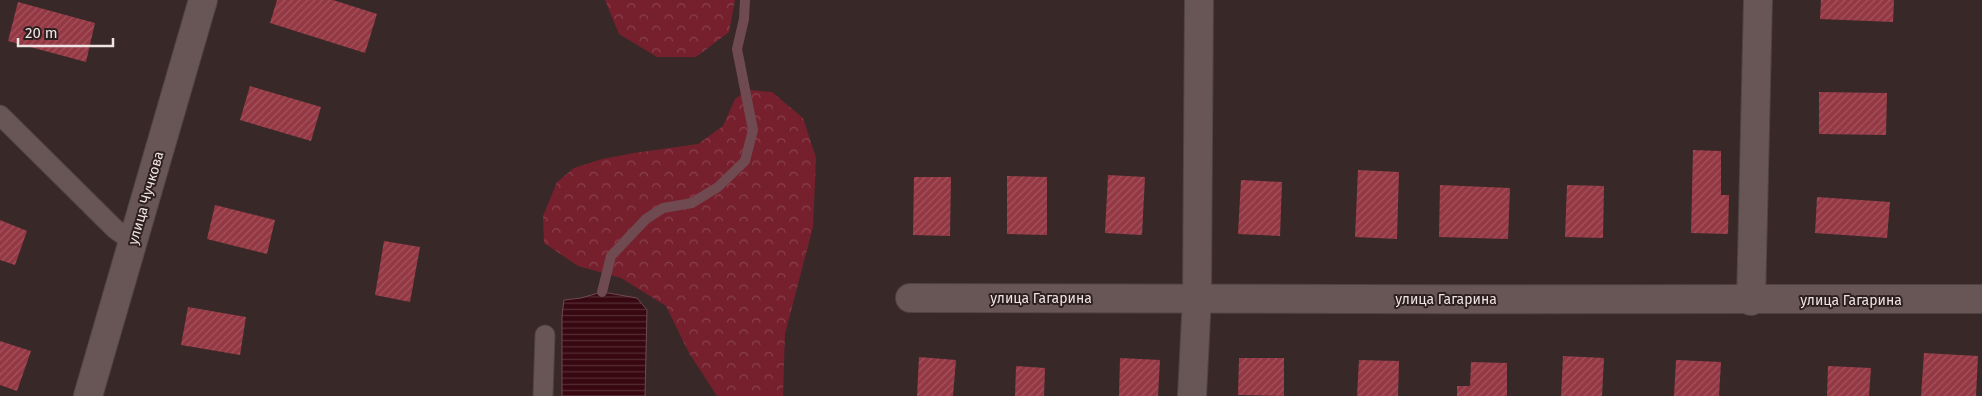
<svg xmlns="http://www.w3.org/2000/svg" width="1982" height="396" font-family="'Fira Sans',sans-serif">
	<style>
		.forest { fill: url(#forest-crowns) }
		.water { fill: url(#water-rules); stroke: #6f4a50 }
		.lines { fill: none; stroke-linecap: round; stroke-linejoin: round }
		.stream { stroke: #6f4a50; stroke-width: 10 }
		.building { fill: url(#building-hatch) }
		.service-casing { stroke: #504344; stroke-width: 21 }
		.minor-casing { stroke: #504344; stroke-width: 30 }
		.tertiary-casing { stroke: #504344; stroke-width: 30 }
		.service { stroke: #685656; stroke-width: 19 }
		.minor { stroke: #685656; stroke-width: 28 }
		.tertiary { stroke: #685656; stroke-width: 28 }
		.labels { text-anchor: middle; dominant-baseline: central; stroke-width: 4; stroke-linejoin: round; paint-order: stroke }
		.street-label { font-size: 14px; fill: #efe4e4; stroke: #2d1e1f }
	</style>
	<defs>
		<pattern id="forest-crowns" width="20" height="18" patternUnits="userSpaceOnUse" patternTransform="scale(1.25)"><rect width="20" height="18" fill="#76202e"/><path d="M2 6a3 3 0 1 1 6 0M12 15a3 3 0 1 1 6 0" fill="none" stroke="#8a404c"/></pattern>
		<pattern id="water-rules" width="6" height="5" patternUnits="userSpaceOnUse" patternTransform="scale(1.25)"><rect width="6" height="5" fill="#380810"/><path d="M0 2.5h6" fill="none" stroke="#552c33"/></pattern>
		<pattern id="building-hatch" width="6" height="6" patternUnits="userSpaceOnUse" patternTransform="scale(1.25)"><rect width="6" height="6" fill="#943844"/><path d="M-1 1l2-2M0 6l6-6M5 7l2-2" fill="none" stroke="#a3555f"/></pattern>
	</defs>
	<rect width="100%" height="100%" fill="#382828"/>
	<g class="forest">
		<path d="M605 0H735L729 32 696 57H657L619 34Z"/>
		<path d="M748 90 772 92 803 118 816 158 813 227 785 334 783 396H717L689 353 666 306 621 278 578 266 544 243 543 216 557 182 574 168 602 159 634 153 698 144 723 126 735 99Z"/>
	</g>
	<path class="water" d="M602 292 637 298 647 310 645 396H562V316L564 300 581 298Z"/>
	<g class="lines">
		<path class="stream" d="M602 292 611 256 646 219 663 208 692 203 718 187 745 161 753 130 737 49 744 19 745 0"/>
	</g>
	<g class="building">
		<path d="M277 0H333L377 14 365 53 270 23Z"/>
		<path d="M1821 0H1894L1893 22 1820 19Z"/>
		<path d="M18 2 95 23 86 62 8 41Z"/>
		<path d="M250 86 321 107 311 141 240 120Z"/>
		<path d="M1819 92 1887 93 1886 135 1819 134Z"/>
		<path d="M1693 150 1721 151V195H1729L1728 234 1691 233Z"/>
		<path d="M1358 170 1399 172 1397 239 1355 237Z"/>
		<path d="M1108 175 1145 177 1142 235 1105 233Z"/>
		<path d="M1007 176 1047 177V235L1007 234Z"/>
		<path d="M914 177H951L950 236 913 235Z"/>
		<path d="M1241 180 1282 182 1280 236 1238 234Z"/>
		<path d="M1440 185 1510 188 1508 239 1439 237Z"/>
		<path d="M1567 185 1604 186 1603 238 1565 237Z"/>
		<path d="M1817 197 1890 202 1887 238 1815 233Z"/>
		<path d="M215 205 275 220 267 254 207 239Z"/>
		<path d="M0 220 27 231 15 265 0 260Z"/>
		<path d="M384 241 420 247 410 302 375 295Z"/>
		<path d="M188 307 246 317 240 355 181 345Z"/>
		<path d="M0 341 31 351 17 391 0 385Z"/>
		<path d="M1924 353 1978 356 1976 396H1921Z"/>
		<path d="M1563 356 1604 358 1602 396H1561Z"/>
		<path d="M919 357 956 360 953 396H917Z"/>
		<path d="M1120 358 1160 360 1158 396H1119Z"/>
		<path d="M1239 358H1284V396L1238 395Z"/>
		<path d="M1359 360 1399 361 1398 396H1357Z"/>
		<path d="M1676 360 1721 362 1719 396H1674Z"/>
		<path d="M1471 362 1507 363V396H1457V386H1470Z"/>
		<path d="M1016 366 1045 368 1044 396H1015Z"/>
		<path d="M1828 366 1871 368 1869 396H1827Z"/>
	</g>
	<g class="lines">
		<g class="service-casing">
			<g id="service">
				<path d="M0 115 115 229 133 242"/>
				<path d="M543 396 545 335"/>
			</g>
		</g>
		<g class="minor-casing">
			<g id="minor">
				<path d="M910 298C1267 297 1625 302 1982 299"/>
				<path d="M1751 301 1758 0"/>
				<path d="M1192 396 1197 297 1199 0"/>
			</g>
		</g>
		<g class="tertiary-casing">
			<path id="tertiary" d="M88 396 203 0"/>
		</g>
		<use href="#service" class="service"/>
		<use href="#minor" class="minor"/>
		<use href="#tertiary" class="tertiary"/>
	</g>
	<g class="labels">
		<g class="street-label">
			<text transform="translate(146 198) rotate(-74)">улица Чучкова</text>
			<text x="1041" y="298">улица Гагарина</text>
			<text x="1446" y="299">улица Гагарина</text>
			<text x="1851" y="300">улица Гагарина</text>
		</g>
	</g>
	<path d="M18 38v8h95v-8" fill="none" stroke="#efe4e4" stroke-width="2.5"/>
	<text x="25" y="38" font-size="15" fill="#efe4e4" stroke="#2d1e1f" stroke-width="4" paint-order="stroke">20 m</text>
</svg>
